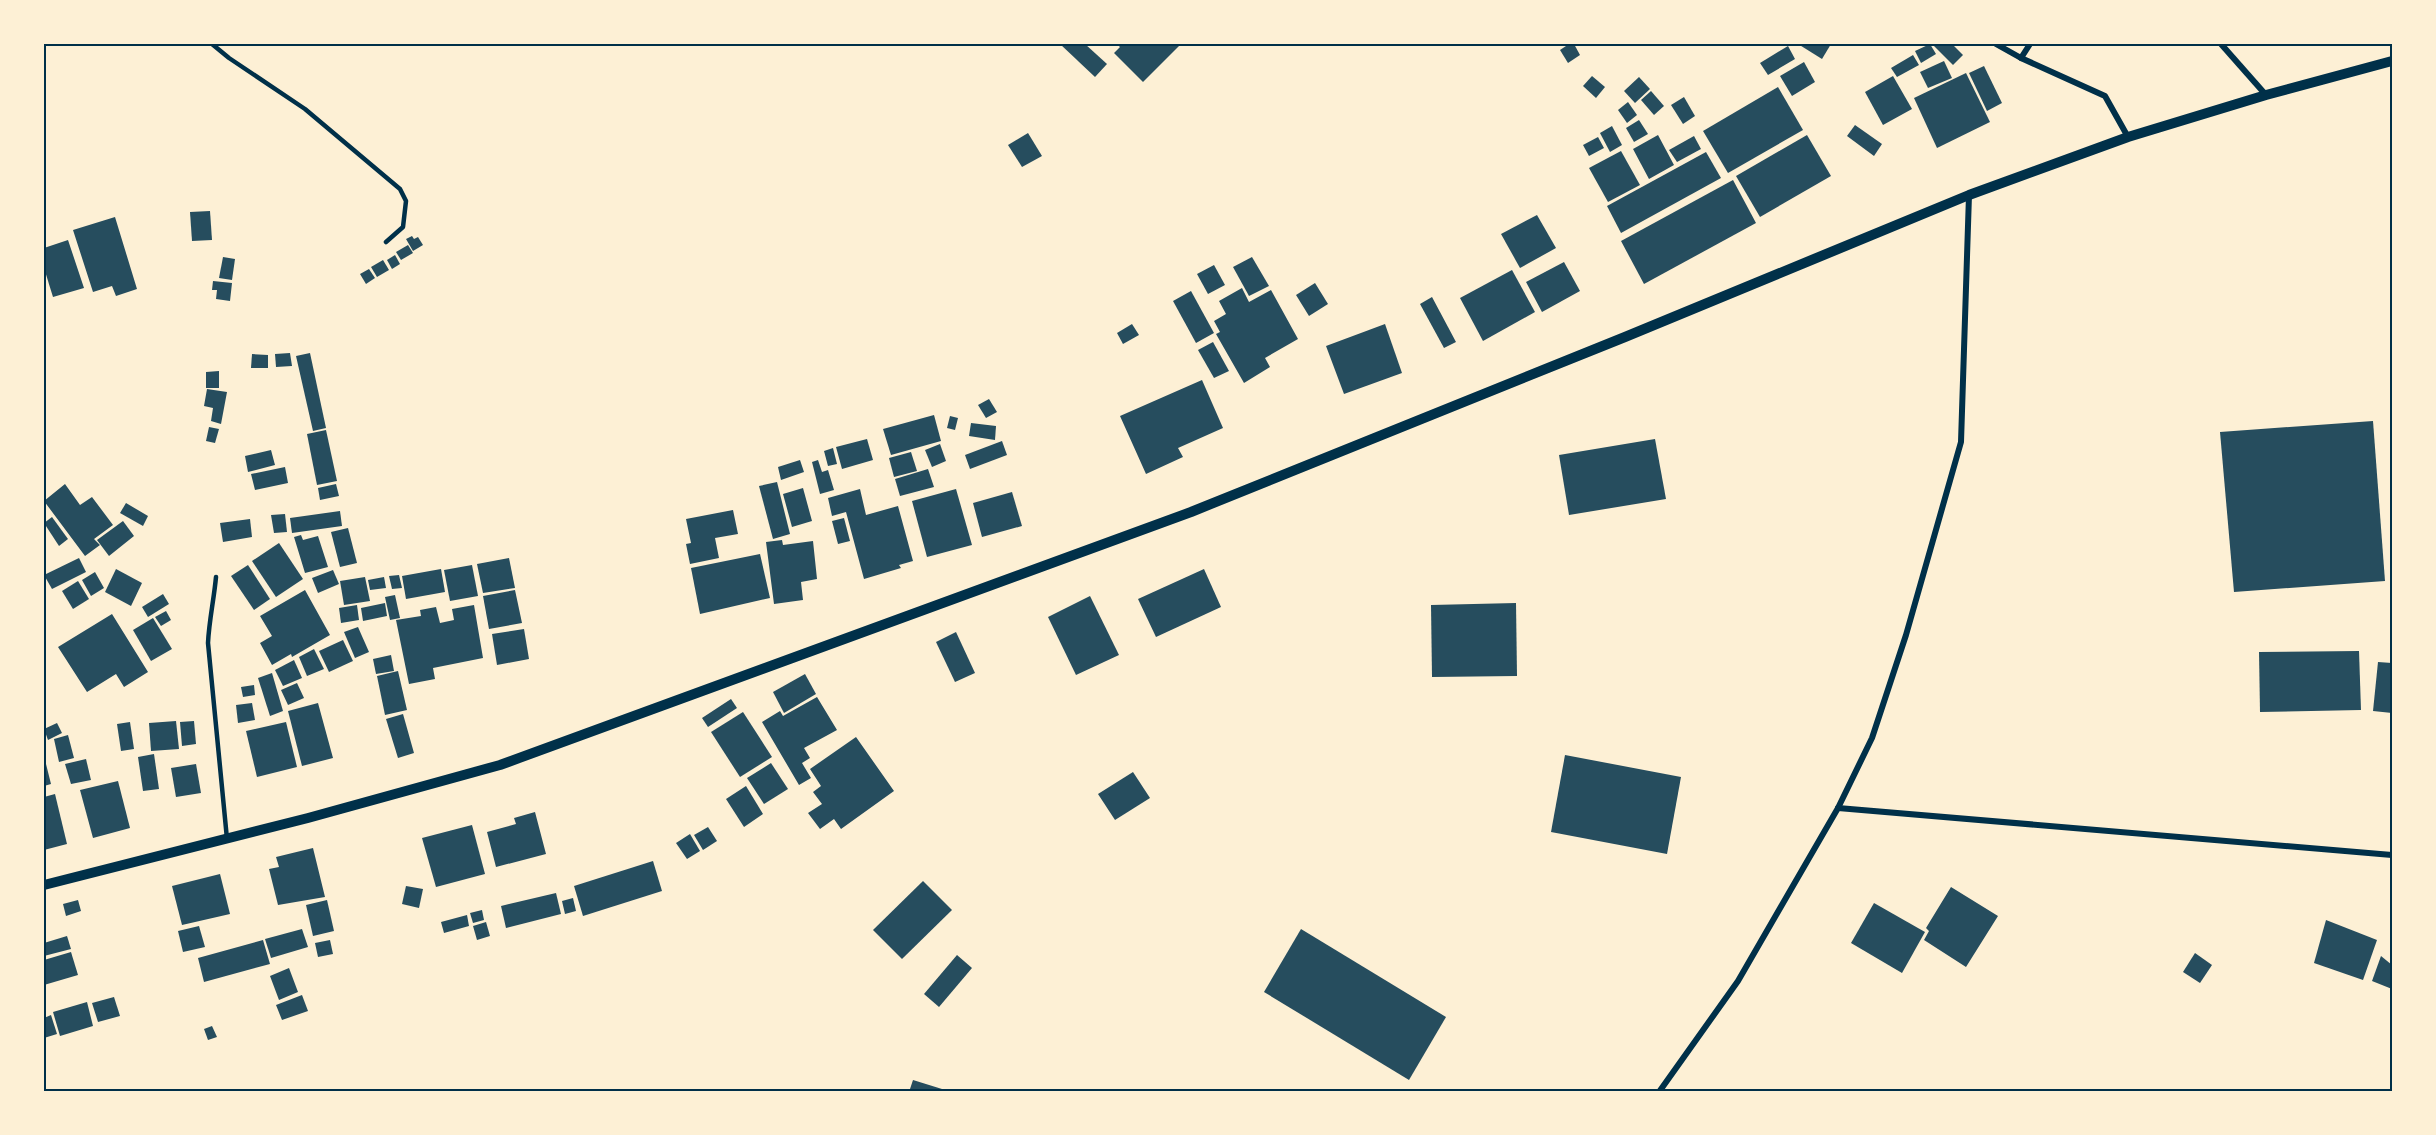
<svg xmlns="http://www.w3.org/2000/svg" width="2436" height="1135" font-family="'Noto Sans',sans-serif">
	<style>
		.building { fill: #264d5e }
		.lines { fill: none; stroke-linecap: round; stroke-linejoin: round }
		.service { stroke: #003049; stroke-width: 4.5 }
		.minor { stroke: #003049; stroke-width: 6 }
		.tertiary { stroke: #003049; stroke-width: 10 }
		.neatline { fill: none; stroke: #003049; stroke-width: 2 }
	</style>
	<rect width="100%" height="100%" fill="#fdf0d5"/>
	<g class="building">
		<path d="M1060 44H1085L1107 64 1095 77Z"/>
		<path d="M1117 44H1181L1143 82 1114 53 1120 47Z"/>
		<path d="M1569 44H1574L1580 55 1568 63 1560 50Z"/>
		<path d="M1798 44H1831L1822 59Z"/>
		<path d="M1930 44 1936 54 1921 63 1915 51Z"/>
		<path d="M1932 44H1952L1963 55 1953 65Z"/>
		<path d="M1788 46 1795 59 1768 75 1760 63Z"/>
		<path d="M1913 55 1919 65 1897 77 1891 68Z"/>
		<path d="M1944 61 1952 78 1928 88 1920 72Z"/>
		<path d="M1804 62 1815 82 1792 96 1780 76Z"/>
		<path d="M1984 66 2002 103 1987 111 1969 73Z"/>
		<path d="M1966 73 1990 122 1937 148 1914 98Z"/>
		<path d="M1592 76 1605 87 1596 98 1583 86Z"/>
		<path d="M1893 76 1912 109 1883 125 1865 92Z"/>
		<path d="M1639 77 1650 89 1635 103 1624 91Z"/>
		<path d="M1778 87 1803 130 1728 173 1703 131Z"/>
		<path d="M1651 91 1664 106 1654 115 1641 100Z"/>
		<path d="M1684 97 1695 116 1683 124 1671 105Z"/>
		<path d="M1628 102 1637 115 1627 123 1618 110Z"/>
		<path d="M1639 120 1648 134 1634 142 1626 128Z"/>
		<path d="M1855 125 1882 144 1874 156 1847 136Z"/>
		<path d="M1612 126 1622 145 1610 152 1600 133Z"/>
		<path d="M1028 133 1042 156 1022 167 1008 145Z"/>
		<path d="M1658 135 1674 165 1649 179 1633 149Z"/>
		<path d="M1807 135 1831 176 1760 217 1736 176Z"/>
		<path d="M1694 136 1701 149 1677 162 1669 150Z"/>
		<path d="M1598 137 1604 148 1589 156 1583 145Z"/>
		<path d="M1621 151 1640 185 1608 202 1589 168Z"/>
		<path d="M1706 152 1721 178 1621 233 1607 206Z"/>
		<path d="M1733 180 1756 223 1644 284 1621 241Z"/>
		<path d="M210 211 212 240 192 241 190 212Z"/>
		<path d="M1537 215 1556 248 1520 268 1501 234Z"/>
		<path d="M115 217 137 289 116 296 112 286 93 292 73 230Z"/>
		<path d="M412 236 414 239 418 237 423 245 413 251 406 239Z"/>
		<path d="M68 240 84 288 53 297 44 268V248Z"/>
		<path d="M408 245 413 253 401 260 396 252Z"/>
		<path d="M395 255 400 264 392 269 387 260Z"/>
		<path d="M223 257 235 259 232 280 219 278Z"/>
		<path d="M1252 257 1269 286 1249 296 1233 267Z"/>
		<path d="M383 260 389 270 377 277 371 267Z"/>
		<path d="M1564 262 1580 291 1542 312 1526 282Z"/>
		<path d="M1214 265 1225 285 1208 294 1197 274Z"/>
		<path d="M369 269 375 278 366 284 360 274Z"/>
		<path d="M1512 270 1535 312 1483 341 1460 298Z"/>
		<path d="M213 281 232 283 230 301 216 299 217 290H212Z"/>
		<path d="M1315 283 1328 304 1309 316 1296 295Z"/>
		<path d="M1242 288 1249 302 1271 290 1298 339 1265 358 1270 367 1244 383 1216 334 1220 332 1214 321 1226 314 1219 301Z"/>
		<path d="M1191 291 1214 333 1196 343 1173 301Z"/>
		<path d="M1432 297 1456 342 1444 348 1420 304Z"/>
		<path d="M1132 324 1139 335 1123 344 1117 333Z"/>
		<path d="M1385 324 1402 373 1344 394 1326 346Z"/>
		<path d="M1213 342 1229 371 1214 378 1198 350Z"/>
		<path d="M290 353 292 366 276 367 275 354Z"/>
		<path d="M310 353 326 428 313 431 296 356Z"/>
		<path d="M252 354 268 355V368H251Z"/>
		<path d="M219 371V388H206V372Z"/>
		<path d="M1202 380 1223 428 1178 448 1183 457 1146 474 1120 416Z"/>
		<path d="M207 389 227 392 221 424 211 421 213 408 204 406Z"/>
		<path d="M989 399 997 412 986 418 978 405Z"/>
		<path d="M934 415 941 441 891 455 883 429Z"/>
		<path d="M950 416 958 418 955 430 947 428Z"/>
		<path d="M2373 421 2385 581 2234 592 2220 432Z"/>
		<path d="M971 423 996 426 995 440 969 436Z"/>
		<path d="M209 427 219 429 215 443 206 441Z"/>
		<path d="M326 430 337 481 317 485 307 434Z"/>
		<path d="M867 439 873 460 842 469 836 447Z"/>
		<path d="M1655 439 1666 499 1569 515 1559 455Z"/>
		<path d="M1002 441 1007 455 970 469 965 455Z"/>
		<path d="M940 444 946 461 932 467 925 450Z"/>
		<path d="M833 448 837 464 828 466 824 451Z"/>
		<path d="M271 450 275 465 248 472 245 456Z"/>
		<path d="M911 452 917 471 894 477 889 458Z"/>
		<path d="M800 460 804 472 781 480 778 467Z"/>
		<path d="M818 460 822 472 828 470 834 490 820 494 812 462Z"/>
		<path d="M285 467 288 483 255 490 251 474Z"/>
		<path d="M928 469 934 487 900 496 895 479Z"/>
		<path d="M777 482 790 534 773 539 759 486Z"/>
		<path d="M65 484 80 505 92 497 113 525 94 539 100 545 85 556 44 501Z"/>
		<path d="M336 484 339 496 320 500 318 488Z"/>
		<path d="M803 488 812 521 792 527 783 494Z"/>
		<path d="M860 489 866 515 898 506 913 561 899 565 901 568 864 579 846 512 832 516 828 498Z"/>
		<path d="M956 489 972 545 927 557 912 501Z"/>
		<path d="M1012 492 1022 526 982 537 973 503Z"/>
		<path d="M126 503 148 516 143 526 120 513Z"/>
		<path d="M733 510 738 534 715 538 719 558 690 564 686 544 691 543 686 519Z"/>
		<path d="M340 511 342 526 292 533 290 518Z"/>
		<path d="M285 514 287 532 274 533 271 515Z"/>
		<path d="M52 517 68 539 59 546 44 523Z"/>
		<path d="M844 518 850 541 838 544 832 521Z"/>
		<path d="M250 519 252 537 223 542 220 523Z"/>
		<path d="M123 521 134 536 109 556 97 540Z"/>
		<path d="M348 528 357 563 340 567 331 532Z"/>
		<path d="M301 535 303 540 318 536 328 567 305 573 294 537Z"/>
		<path d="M782 540 783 545 813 541 817 579 801 582 803 600 774 604 766 542Z"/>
		<path d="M279 543 303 579 276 597 252 561Z"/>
		<path d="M760 554 770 598 700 614 691 568Z"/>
		<path d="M79 558 86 572 52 589 44 575Z"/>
		<path d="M509 558 515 588 483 593 477 564Z"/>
		<path d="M248 565 270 599 254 610 231 576Z"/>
		<path d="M472 565 478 596 450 601 444 570Z"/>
		<path d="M116 569 142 583 131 606 105 592Z"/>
		<path d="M441 569 445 592 406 599 402 576Z"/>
		<path d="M1204 569 1221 607 1156 637 1138 599Z"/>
		<path d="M333 570 339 584 318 593 312 578Z"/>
		<path d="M95 572 104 588 91 596 82 580Z"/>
		<path d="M399 575 402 588 392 589 389 576Z"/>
		<path d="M365 577 370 601 344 605 340 581Z"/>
		<path d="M384 577 386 588 370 590 368 580Z"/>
		<path d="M78 581 89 599 73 609 62 591Z"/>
		<path d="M305 590 330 635 292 657 291 654 272 665 260 643 272 636 260 616Z"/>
		<path d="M515 590 522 623 489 629 483 596Z"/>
		<path d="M163 594 169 604 148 617 142 607Z"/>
		<path d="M395 595 400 618 390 620 385 597Z"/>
		<path d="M1090 596 1119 655 1076 675 1048 617Z"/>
		<path d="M385 603 387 616 363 621 361 608Z"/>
		<path d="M1516 603 1517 676 1432 677 1431 605Z"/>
		<path d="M357 605 359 620 341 623 339 608Z"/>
		<path d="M474 605 483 658 433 668 435 679 409 684 396 620 421 616 420 610 436 607 440 623 454 620 452 609Z"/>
		<path d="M166 611 171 620 161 626 155 617Z"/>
		<path d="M112 614 148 672 124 687 116 674 87 692 58 647Z"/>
		<path d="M153 618 172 649 151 661 133 630Z"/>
		<path d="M358 627 369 652 355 658 344 632Z"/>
		<path d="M524 629 529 659 497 665 492 634Z"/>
		<path d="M956 632 975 673 955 682 936 642Z"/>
		<path d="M343 640 353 661 329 672 319 651Z"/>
		<path d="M314 649 324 669 307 676 299 657Z"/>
		<path d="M2359 651 2361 710 2260 712 2259 652Z"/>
		<path d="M391 655 394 671 376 674 373 659Z"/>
		<path d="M294 660 302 678 283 686 275 670Z"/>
		<path d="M2378 662 2392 663V713L2373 711Z"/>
		<path d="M398 671 407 710 385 715 377 676Z"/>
		<path d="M272 673 283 711 270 716 258 678Z"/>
		<path d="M805 674 816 694 784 713 773 692Z"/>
		<path d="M297 683 304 698 288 705 281 690Z"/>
		<path d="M254 685 255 695 243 697 241 687Z"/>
		<path d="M817 697 837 730 804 748 810 758 802 763 811 778 799 785 762 722 780 711 783 716Z"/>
		<path d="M731 699 737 708 708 727 702 718Z"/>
		<path d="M252 703 255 720 238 723 236 705Z"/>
		<path d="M318 703 333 758 302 766 288 711Z"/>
		<path d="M743 712 772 757 740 777 711 732Z"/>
		<path d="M403 714 414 753 398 758 386 719Z"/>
		<path d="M176 721 179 749 151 751 149 723Z"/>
		<path d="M194 721 196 744 182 746 180 722Z"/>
		<path d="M130 722 134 749 121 751 117 724Z"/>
		<path d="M286 722 297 767 257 777 246 731Z"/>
		<path d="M57 723 62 733 48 740 44 729Z"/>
		<path d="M68 735 74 758 59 762 54 739Z"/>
		<path d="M856 737 894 791 841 829 834 819 820 829 808 813 822 804 813 792 821 786 810 769Z"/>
		<path d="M154 754 159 789 143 791 138 757Z"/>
		<path d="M1565 755 1681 777 1667 854 1551 832Z"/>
		<path d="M44 756 51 784 44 786Z"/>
		<path d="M86 759 91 780 71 784 65 764Z"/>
		<path d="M771 763 788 789 764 804 747 778Z"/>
		<path d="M196 764 201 793 176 797 171 768Z"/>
		<path d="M1133 772 1150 798 1115 820 1098 794Z"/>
		<path d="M118 781 130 828 93 838 80 790Z"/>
		<path d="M746 786 763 814 744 827 726 799Z"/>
		<path d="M55 794 67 844 44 850V797Z"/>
		<path d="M535 812 546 854 496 867 487 832 516 824 514 818Z"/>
		<path d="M472 825 485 874 436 887 422 838Z"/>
		<path d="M708 827 717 841 703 850 694 835Z"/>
		<path d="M690 834 700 851 687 859 676 843Z"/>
		<path d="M313 848 325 897 278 905 269 869 279 867 276 857Z"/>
		<path d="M653 861 662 891 583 916 574 886Z"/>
		<path d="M220 874 230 914 182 925 172 886Z"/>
		<path d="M923 881 952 910 902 959 873 930Z"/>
		<path d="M406 886 423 889 419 908 402 904Z"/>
		<path d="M1951 887 1998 916 1966 967 1924 940 1929 931 1926 928Z"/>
		<path d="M556 893 561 914 506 928 501 906Z"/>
		<path d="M573 898 576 911 565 914 562 901Z"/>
		<path d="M78 900 81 911 66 916 63 904Z"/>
		<path d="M327 900 334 931 313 936 306 905Z"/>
		<path d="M1874 903 1925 932 1902 973 1851 943Z"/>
		<path d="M482 910 484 920 473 923 470 913Z"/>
		<path d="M467 915 469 926 444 933 441 922Z"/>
		<path d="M2326 920 2377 940 2363 980 2314 963Z"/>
		<path d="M486 922 490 936 477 940 473 926Z"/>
		<path d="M199 926 205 947 183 952 178 931Z"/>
		<path d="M302 929 308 947 271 958 265 939Z"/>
		<path d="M1301 929 1446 1017 1409 1080 1264 992Z"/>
		<path d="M67 936 71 949 44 956V943Z"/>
		<path d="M263 940 270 964 204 982 198 958Z"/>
		<path d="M330 940 333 954 318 957 315 943Z"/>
		<path d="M71 952 78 975 44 985V960Z"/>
		<path d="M2195 953 2212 965 2200 983 2183 972Z"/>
		<path d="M957 955 972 968 939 1007 924 994Z"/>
		<path d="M2381 956 2392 965V989L2372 981Z"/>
		<path d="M289 968 298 992 279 1000 270 976Z"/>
		<path d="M302 995 308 1011 282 1020 276 1005Z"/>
		<path d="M114 997 120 1016 98 1022 92 1003Z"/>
		<path d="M87 1002 93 1026 60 1036 53 1012Z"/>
		<path d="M51 1015 57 1034 44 1038V1018Z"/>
		<path d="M212 1026 217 1037 208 1040 204 1029Z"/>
		<path d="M913 1080 942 1089 941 1092H909Z"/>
	</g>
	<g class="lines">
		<g class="service">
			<path d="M212 44 229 58 305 109 400 189 406 201 403 227 386 242"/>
			<path d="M216 577C214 599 209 621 208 643L227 839"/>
		</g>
		<g class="minor">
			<path d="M1996 44 2021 58 2105 96 2128 137"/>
			<path d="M2221 44 2266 95"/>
			<path d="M2021 58 2030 44"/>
			<path d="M1838 808 2392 855"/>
			<path d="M1659 1092 1738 981 1838 808 1872 738 1906 635 1961 442 1969 195"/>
		</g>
		<path class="tertiary" d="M44 885 308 818 500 765 1191 512 1625 337 1969 195 2128 137 2266 95 2392 61"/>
	</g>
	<rect width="2436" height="1135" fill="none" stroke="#fdf0d5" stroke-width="90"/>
	<rect x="45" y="45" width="2346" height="1045" class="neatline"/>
</svg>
